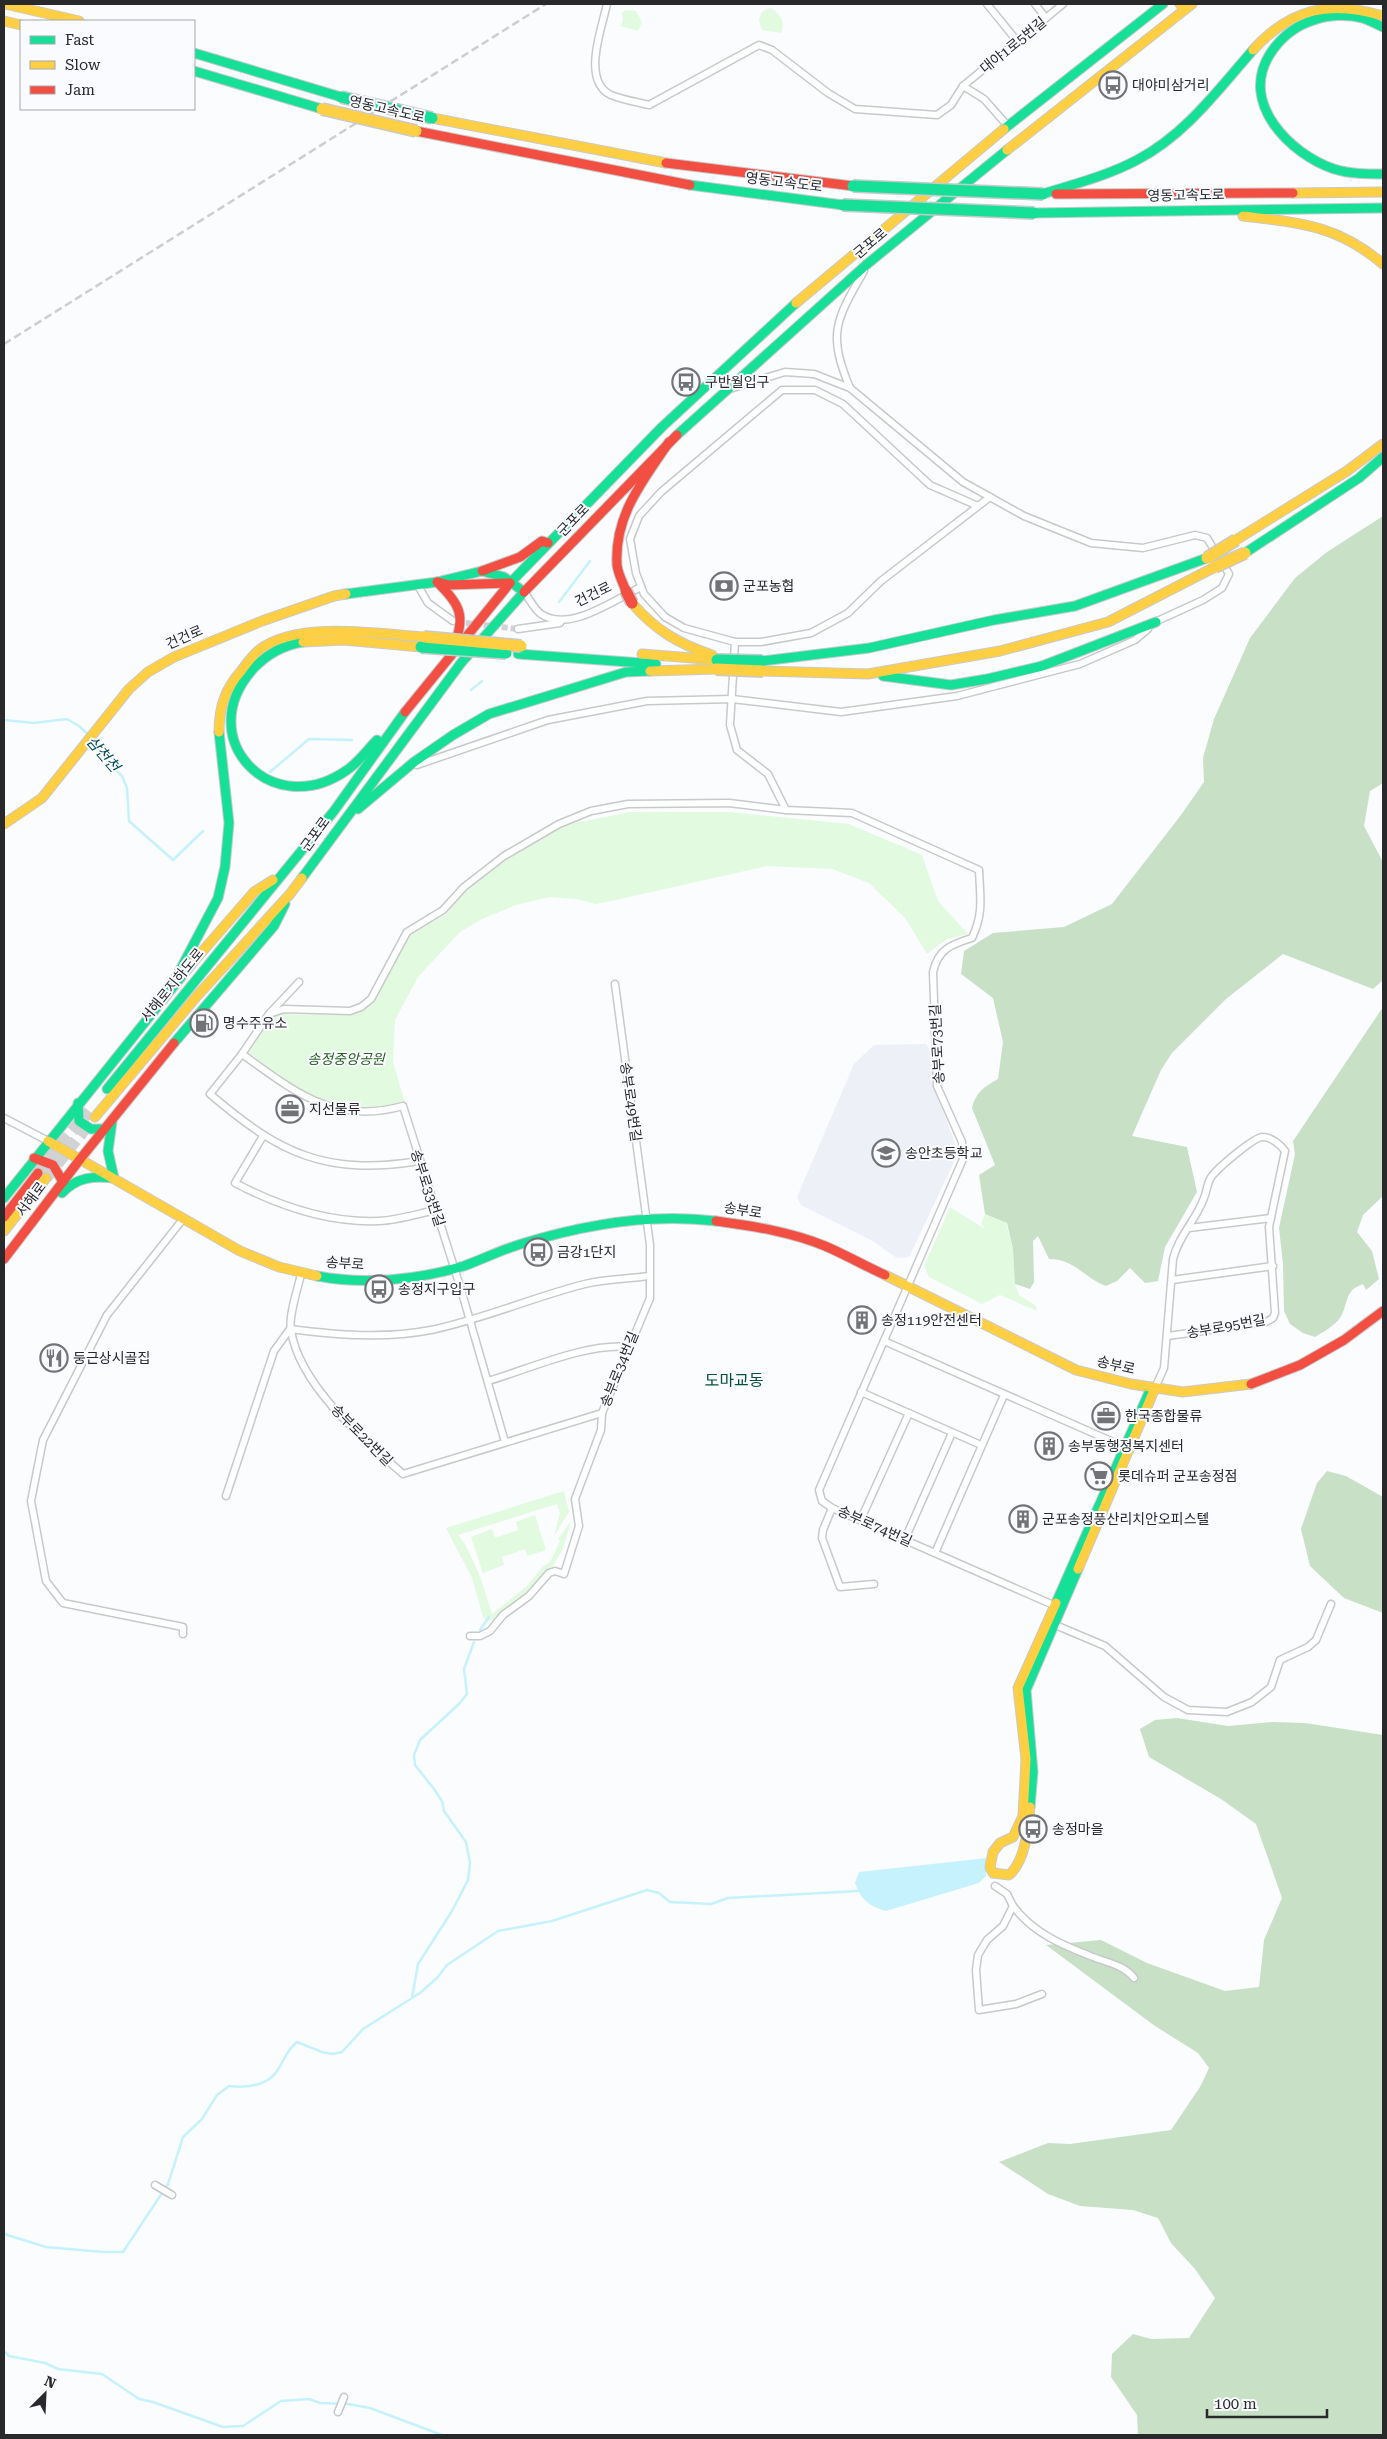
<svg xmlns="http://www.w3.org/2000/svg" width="1387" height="2439" font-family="'Roboto Serif','Noto Sans KR',serif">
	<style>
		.built { fill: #eef0f8 }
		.green { fill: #e2fae0 }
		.forest { fill: #c7e0c6 }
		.water { fill: #c6f2fd }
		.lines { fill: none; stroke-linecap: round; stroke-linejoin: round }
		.stream { stroke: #c6f2fd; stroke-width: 2.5 }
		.street-tunnel { stroke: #d1d2d4; stroke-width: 6; stroke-dasharray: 6 3; stroke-linecap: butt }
		.highway-tunnel { stroke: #d1d2d4; stroke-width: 12; stroke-dasharray: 12 6; stroke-linecap: butt }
		.street-casing { stroke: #c9c9cb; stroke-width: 9 }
		.fast-casing { stroke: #c9c9cb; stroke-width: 11 }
		.slow-casing { stroke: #c9c9cb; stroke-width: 11 }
		.jam-casing { stroke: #c9c9cb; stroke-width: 11 }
		.street { stroke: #feffff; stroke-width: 6 }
		.fast { stroke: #16e098; stroke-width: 9 }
		.slow { stroke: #ffcf43; stroke-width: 9 }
		.jam { stroke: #f24e42; stroke-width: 9 }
		.rail { stroke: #cececf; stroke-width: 2.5; stroke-dasharray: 8 4; stroke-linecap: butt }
		.fast-bridge-casing { stroke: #c9c9cb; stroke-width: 14; stroke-linecap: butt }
		.slow-bridge-casing { stroke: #c9c9cb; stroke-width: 14; stroke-linecap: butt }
		.jam-bridge-casing { stroke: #c9c9cb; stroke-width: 14; stroke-linecap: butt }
		.fast-bridge { stroke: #16e098; stroke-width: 11 }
		.slow-bridge { stroke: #ffcf43; stroke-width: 11 }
		.jam-bridge { stroke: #f24e42; stroke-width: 11 }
		.labels { text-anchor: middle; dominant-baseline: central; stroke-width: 4; stroke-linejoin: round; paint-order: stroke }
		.street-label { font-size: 14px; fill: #29292c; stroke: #fafbff }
		.poi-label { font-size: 14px; fill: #29292c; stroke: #fafbff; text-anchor: start }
		.park-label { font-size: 14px; font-style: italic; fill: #286223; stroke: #fafbff }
		.water-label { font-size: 15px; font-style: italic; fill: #004b58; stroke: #fafbff }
		.quarter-label { font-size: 16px; fill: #055139; stroke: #fafbff }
	</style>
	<rect width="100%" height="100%" fill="#fbfcfe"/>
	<path class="built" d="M926 1044 931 1051 932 1082 957 1148 956 1158 909 1257 897 1258 871 1240 801 1205 797 1197 854 1064 874 1045Z"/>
	<g class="green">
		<path d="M771 8C781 14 785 22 781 33L762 30 759 21 761 13 766 9Z"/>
		<path d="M625 10 636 11 642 22 638 31 620 26 623 21 622 13Z"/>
		<path d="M630 812H728L849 824 922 855 938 901 968 934 947 939 927 954 905 918 869 883 832 869 767 866 611 901 595 904 576 899 550 897 516 905 482 919 460 932 418 977 395 1020 393 1062 405 1103C369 1111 325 1107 293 1086 278 1076 264 1064 249 1053L271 1018 283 1014 352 1015 364 1010 375 1001 410 935 446 914 466 889 504 859 560 826Z"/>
		<path d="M950 1207 985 1229 981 1224 985 1214 1006 1223 1013 1249 1015 1284 1019 1295 1036 1306 1037 1311 1000 1295 982 1304 929 1277 924 1266Z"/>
		<path d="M564 1491 569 1512 554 1536 560 1513 557 1504 458 1535 465 1544 480 1576 492 1614 527 1586 543 1566 550 1562 560 1541 558 1539 571 1521 563 1549 553 1566 546 1570 530 1591 496 1619 487 1621 483 1617 472 1578 446 1528Z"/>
		<path d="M535 1515 546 1550 527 1556 525 1549 502 1557 504 1565 483 1573 471 1537 492 1529 495 1538 518 1530 516 1522Z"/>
	</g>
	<g class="forest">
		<path d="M1383 516V783L1370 791 1364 826 1383 862V980L1373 989 1283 954 1226 999 1172 1053 1161 1070 1132 1136 1187 1147 1197 1192 1165 1247 1158 1281 1145 1283 1130 1268 1117 1281 1106 1286C1084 1278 1075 1259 1049 1259L1038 1236 1033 1241 1034 1282 1030 1289 1015 1284 1013 1249 1007 1223 985 1214 979 1175 995 1165 972 1108C975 1093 985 1086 998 1079L1003 1042 993 998 961 974 964 951 993 933 1064 927 1112 904 1181 815 1204 782 1203 758 1214 719 1250 638 1295 578 1327 552Z"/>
		<path d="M1383 1007V1196L1363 1215 1357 1232 1372 1251 1379 1279 1366 1290 1363 1284C1343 1291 1349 1304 1340 1318 1334 1326 1323 1332 1315 1337L1303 1333 1290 1324 1284 1311 1283 1264 1279 1228 1295 1154 1293 1141Z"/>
		<path d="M1327 1471 1346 1476 1383 1497V1613L1344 1598 1310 1566 1301 1529 1317 1483Z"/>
		<path d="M1177 1718 1228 1726 1272 1722 1305 1723 1383 1735V2435H1138L1137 2415 1111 2377 1112 2354 1133 2334 1151 2339 1189 2338 1215 2298 1195 2269 1171 2243 1158 2218 1133 2210 1080 2206 1048 2194 999 2162 1048 2143 1070 2144 1171 2130 1200 2087 1209 2068 1198 2053 1155 2026 1046 1945 1101 1940 1147 1963 1225 1991 1259 1987 1264 1940 1282 1898 1256 1824 1221 1799 1149 1757 1140 1729 1155 1720Z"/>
	</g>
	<path class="water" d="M987 1858 986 1876 979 1883 886 1911C869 1906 861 1900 855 1883L859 1872Z"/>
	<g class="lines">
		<g class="stream">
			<path d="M559 602 590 561"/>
			<path d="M471 690 482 681"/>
			<path d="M4 720 34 723 67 719 79 726 97 743 100 754 122 776 127 788 129 821 173 860 203 831"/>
			<path d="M270 772 309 739 352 740"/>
			<path d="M480 1630 489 1617"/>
			<path d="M412 1998 418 1964 452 1911 468 1880 470 1863 466 1842 444 1811 442 1801 434 1789 415 1765 414 1755 420 1740 460 1703 467 1694 464 1669 474 1642"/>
			<path d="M4 2234 46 2247 103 2252H123L168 2184 183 2137 202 2119 217 2095 229 2086C247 2088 269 2086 279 2068 285 2058 287 2050 297 2042L322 2052 333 2054 342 2052 363 2029 420 1993 437 1978 447 1965 498 1931 552 1921 647 1890 659 1893 670 1902 711 1904 728 1898 858 1891"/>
			<path d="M4 2351 9 2356 45 2363 58 2369 102 2374 139 2399 153 2402 223 2427 243 2426 281 2401 309 2399 320 2403 348 2404 370 2408 442 2435"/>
		</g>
		<path class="street-tunnel" d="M457 622 518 629"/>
		<g class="highway-tunnel">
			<path d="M38 1173 89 1111"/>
			<path d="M46 1178 88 1125"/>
		</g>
		<g class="street-casing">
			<g id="street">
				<path d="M607 4C602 28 581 81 611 95 623 100 637 102 649 105L759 45 772 50 828 93 855 109 937 115 951 105 963 86 1063 4"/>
				<path d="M987 4 1017 41"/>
				<path d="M1035 4 1046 18"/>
				<path d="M963 86 984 99 1007 125"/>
				<path d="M733 388 785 372 814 374 850 388 963 482 1024 516 1091 543 1143 548 1195 535 1207 538 1216 553"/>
				<path d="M850 388C827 333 836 320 864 271"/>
				<path d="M978 506 930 485 843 404 815 390H782L661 492 639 516 630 539 636 573 644 594 665 617 684 628 735 642H761L811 633 848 613 881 581 990 497"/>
				<path d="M417 584 428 603 453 621"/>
				<path d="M524 592C529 598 534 609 541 614 569 633 614 600 641 587"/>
				<path d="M1155 622 1203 600 1222 588 1229 574 1222 562"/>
				<path d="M518 629 560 623"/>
				<path d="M735 642 730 725 737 750 768 774 786 810"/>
				<path d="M417 765 548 720 647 701 732 699 841 712 957 696 1080 664 1135 640 1148 629"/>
				<path d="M299 982 269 1014 242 1054 210 1094C280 1154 326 1176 419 1161"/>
				<path d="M269 1014 284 1009 350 1011 361 1007 371 999 407 932 443 910 464 887 504 856 559 824 591 811 628 804 729 803 786 810 852 813 979 870C980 896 984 913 972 938 952 944 938 949 933 972L937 1086 962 1142 963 1159 819 1490 822 1501 832 1508 1058 1607"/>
				<path d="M242 1054C295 1092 334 1125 403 1106L460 1286 505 1442"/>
				<path d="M4 1118 48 1141"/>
				<path d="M263 1136 235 1183C279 1206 329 1223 379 1221 398 1220 417 1214 436 1210"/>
				<path d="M183 1219 107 1315 43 1440 31 1501 46 1581 63 1603 183 1627V1634"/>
				<path d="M1189 1228 1271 1218"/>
				<path d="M301 1274C298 1288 288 1317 291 1330 299 1385 363 1439 403 1474L602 1413 650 1298V1245L615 984"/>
				<path d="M1172 1280 1273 1266"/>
				<path d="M884 1341 1127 1448"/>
				<path d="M488 1381C529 1369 586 1343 628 1347"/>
				<path d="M1155 1388 1164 1368 1173 1259C1178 1237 1196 1220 1204 1198 1207 1191 1207 1182 1212 1176 1218 1168 1255 1136 1263 1137 1271 1137 1281 1145 1285 1151L1269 1227 1275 1313 1273 1318 1266 1322 1168 1336"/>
				<path d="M861 1392 981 1445"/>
				<path d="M226 1496 274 1351 290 1329C337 1335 384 1339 431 1330 484 1319 533 1297 585 1284 605 1279 628 1279 649 1276"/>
				<path d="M832 1508 823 1530 822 1538 840 1587 874 1584"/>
				<path d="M861 1519 909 1413"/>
				<path d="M905 1539 952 1433"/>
				<path d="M935 1553 1004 1395"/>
				<path d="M1053 1624 1105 1646 1164 1697 1188 1710 1227 1712 1252 1702 1271 1687 1280 1660 1308 1647 1316 1640 1331 1604"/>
				<path d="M470 1636H480L490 1631 503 1615 529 1596 549 1573 555 1571 564 1574 579 1526 575 1499 601 1430 602 1413"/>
				<path d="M995 1886 1007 1894 1013 1906 1003 1926 987 1940 978 1955 976 1970 979 2010 1016 2004 1042 1994"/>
				<path d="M1013 1906C1033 1933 1062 1945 1093 1957 1108 1963 1124 1965 1134 1978"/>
				<path d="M155 2185 172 2195"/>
				<path d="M338 2412 344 2397"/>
			</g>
		</g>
		<g class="fast-casing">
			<g id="fast">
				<path d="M1383 27C1376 24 1369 20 1362 18 1347 14 1328 15 1314 20 1294 26 1281 37 1270 54 1239 103 1290 154 1334 169 1350 174 1367 174 1383 174"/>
				<path d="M194 53 341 97"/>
				<path d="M194 71 322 109"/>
				<path d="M1004 129 1163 4"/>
				<path d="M690 185 843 205"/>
				<path d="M1043 194C1074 184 1107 176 1137 160 1185 135 1218 90 1253 50"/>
				<path d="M1034 213 1383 208"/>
				<path d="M677 435 866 265 1007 150"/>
				<path d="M1245 553 1359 478 1383 457"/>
				<path d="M510 583 662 427 796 303"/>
				<path d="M346 594 437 582 482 571 504 577 524 592"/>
				<path d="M303 642C284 645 266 655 253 669 191 738 272 823 347 770 359 762 367 750 377 740"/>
				<path d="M518 654 656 664"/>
				<path d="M762 661 869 648 994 620 1075 606 1207 558"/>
				<path d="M883 676 951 685 987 679 1042 666 1156 622"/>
				<path d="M358 809 414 762 453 735 489 714 626 672 650 671"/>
				<path d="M302 878 461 663 524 592"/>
				<path d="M170 989 218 898 225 867 229 823 219 732"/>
				<path d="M174 1043 274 926 285 904"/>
				<path d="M107 1089 334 811 405 712"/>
				<path d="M78 1103 79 1121 91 1129H106"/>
				<path d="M62 1193C77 1177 93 1176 114 1178L108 1151 112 1122"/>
				<path d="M4 1198 194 961"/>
				<path d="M317 1276C364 1285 418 1280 464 1266 483 1259 501 1250 521 1244 582 1225 651 1213 716 1221"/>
				<path d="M1056 1603 1151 1388"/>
				<path d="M1030 1807 1033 1772 1026 1690 1078 1569"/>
			</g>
		</g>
		<g class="slow-casing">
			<g id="slow">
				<path d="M5 4 79 21"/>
				<path d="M1180 4 1185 9"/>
				<path d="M4 21 21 25"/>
				<path d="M1253 50C1291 8 1330 0 1383 16"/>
				<path d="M432 118 666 163"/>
				<path d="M1007 150 1192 4"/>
				<path d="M1293 193 1383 192"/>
				<path d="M1243 216C1300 223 1337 225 1383 264"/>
				<path d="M796 303 1004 129"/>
				<path d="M1236 540 1347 471 1383 444"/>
				<path d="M632 603C655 630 679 644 712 655"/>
				<path d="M303 642 344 640 421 647"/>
				<path d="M642 654 717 660"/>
				<path d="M650 671 716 669"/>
				<path d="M763 671 868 674 1000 651 1108 622 1215 567"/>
				<path d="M219 732C219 707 225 689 242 670 247 663 253 655 259 650 298 620 378 634 424 637"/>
				<path d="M4 824 42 798 129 689 148 672 174 657 262 621 334 596 346 594"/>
				<path d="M194 961 254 892 273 880"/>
				<path d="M95 1117 197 996 290 894 302 878"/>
				<path d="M48 1141 240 1251 279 1267 317 1276"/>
				<path d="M4 1231 46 1178"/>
				<path d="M885 1275 1076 1370 1131 1384 1183 1392 1251 1384"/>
				<path d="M1078 1569 1155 1388"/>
				<path d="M1030 1807C1028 1828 1026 1860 1009 1875L993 1873 990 1867 993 1852 1000 1843 1013 1837 1023 1816 1026 1759 1018 1688 1056 1603"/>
			</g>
		</g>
		<g class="jam-casing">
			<g id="jam">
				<path d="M416 131 690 185"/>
				<path d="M666 163 853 186"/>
				<path d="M1056 194 1293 193"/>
				<path d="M482 571 520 557 542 541 548 543"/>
				<path d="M437 582C460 604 466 616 454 646"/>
				<path d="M438 582 449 585 510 583"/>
				<path d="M626 591C623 583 618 574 617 565 614 515 643 481 669 442"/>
				<path d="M524 592 677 435"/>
				<path d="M405 712 510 583"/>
				<path d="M34 1158 53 1165 63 1182"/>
				<path d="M4 1217 38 1173"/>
				<path d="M716 1221C753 1226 791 1232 825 1246 846 1255 865 1266 885 1275"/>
				<path d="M4 1259 81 1158 174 1043"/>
				<path d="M1251 1384 1300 1365 1344 1340 1383 1311"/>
			</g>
		</g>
		<use href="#street" class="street"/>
		<use href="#fast" class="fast"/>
		<use href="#slow" class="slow"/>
		<use href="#jam" class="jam"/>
		<path class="rail" d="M4 344 546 4"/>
		<g class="fast-bridge-casing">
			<g id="fast-bridge">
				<path d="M341 97 432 118"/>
				<path d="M853 186 1043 194"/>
				<path d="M843 205 1034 213"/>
				<path d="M421 647 506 653"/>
				<path d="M717 660 762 661"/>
			</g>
		</g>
		<g class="slow-bridge-casing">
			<g id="slow-bridge">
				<path d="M322 109 416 131"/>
				<path d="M1207 558 1236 540"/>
				<path d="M1215 567 1245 553"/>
				<path d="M424 637 521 646"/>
				<path d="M716 669 763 671"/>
			</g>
		</g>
		<g class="jam-bridge-casing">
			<path id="jam-bridge" d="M626 591 632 603"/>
		</g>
		<use href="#fast-bridge" class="fast-bridge"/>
		<use href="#slow-bridge" class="slow-bridge"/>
		<use href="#jam-bridge" class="jam-bridge"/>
	</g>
	<defs>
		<g id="bus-ring" transform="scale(1.4375)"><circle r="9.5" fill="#fafbff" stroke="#727376" stroke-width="1.5"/><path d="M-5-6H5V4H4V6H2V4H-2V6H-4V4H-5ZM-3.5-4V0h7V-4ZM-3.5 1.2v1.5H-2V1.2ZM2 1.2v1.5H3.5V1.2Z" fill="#727376"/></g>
		<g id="bank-ring" transform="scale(1.4375)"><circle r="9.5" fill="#fafbff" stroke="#727376" stroke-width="1.5"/><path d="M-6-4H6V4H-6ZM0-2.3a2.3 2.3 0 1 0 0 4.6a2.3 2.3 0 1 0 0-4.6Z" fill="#727376"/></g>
		<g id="fuel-ring" transform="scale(1.4375)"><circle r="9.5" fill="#fafbff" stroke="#727376" stroke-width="1.5"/><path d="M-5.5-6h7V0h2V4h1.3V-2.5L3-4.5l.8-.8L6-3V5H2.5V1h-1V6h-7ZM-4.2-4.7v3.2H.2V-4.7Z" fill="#727376"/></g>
		<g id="office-ring" transform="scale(1.4375)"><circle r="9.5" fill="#fafbff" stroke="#727376" stroke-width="1.5"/><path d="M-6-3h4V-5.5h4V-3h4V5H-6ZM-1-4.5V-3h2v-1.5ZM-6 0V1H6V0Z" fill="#727376"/></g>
		<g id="school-ring" transform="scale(1.4375)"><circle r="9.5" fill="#fafbff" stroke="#727376" stroke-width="1.5"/><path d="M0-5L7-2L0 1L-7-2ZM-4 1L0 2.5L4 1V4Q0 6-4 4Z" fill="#727376"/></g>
		<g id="building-ring" transform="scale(1.4375)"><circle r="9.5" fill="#fafbff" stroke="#727376" stroke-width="1.5"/><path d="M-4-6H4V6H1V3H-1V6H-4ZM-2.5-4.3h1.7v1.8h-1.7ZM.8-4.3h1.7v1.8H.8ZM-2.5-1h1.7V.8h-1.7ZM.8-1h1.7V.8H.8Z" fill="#727376"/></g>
		<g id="restaurant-ring" transform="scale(1.4375)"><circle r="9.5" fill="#fafbff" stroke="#727376" stroke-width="1.5"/><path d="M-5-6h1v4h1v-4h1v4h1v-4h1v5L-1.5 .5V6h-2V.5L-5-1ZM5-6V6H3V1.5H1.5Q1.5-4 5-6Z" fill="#727376"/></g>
		<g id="supermarket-ring" transform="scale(1.4375)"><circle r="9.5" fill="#fafbff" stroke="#727376" stroke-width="1.5"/><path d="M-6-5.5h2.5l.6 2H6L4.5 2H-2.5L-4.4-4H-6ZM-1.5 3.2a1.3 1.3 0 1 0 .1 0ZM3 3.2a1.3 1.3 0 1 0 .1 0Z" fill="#727376"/></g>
	</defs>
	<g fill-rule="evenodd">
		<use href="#bus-ring" x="1113" y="85"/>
		<use href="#bus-ring" x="686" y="382"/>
		<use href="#bank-ring" x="724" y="586"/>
		<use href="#fuel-ring" x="204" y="1023"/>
		<use href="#office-ring" x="290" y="1109"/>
		<use href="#school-ring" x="886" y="1153"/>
		<use href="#bus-ring" x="538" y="1252"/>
		<use href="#bus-ring" x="379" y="1289"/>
		<use href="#building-ring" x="862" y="1320"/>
		<use href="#restaurant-ring" x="54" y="1358"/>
		<use href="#office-ring" x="1106" y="1416"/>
		<use href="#building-ring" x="1049" y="1446"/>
		<use href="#supermarket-ring" x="1099" y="1476"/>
		<use href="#building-ring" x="1023" y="1519"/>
		<use href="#bus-ring" x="1033" y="1829"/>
	</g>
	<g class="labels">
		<g class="street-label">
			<text transform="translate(1013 45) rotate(-39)">대야1로5번길</text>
			<text transform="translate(387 109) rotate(13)">영동고속도로</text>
			<text transform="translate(784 182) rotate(7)">영동고속도로</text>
			<text transform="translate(1186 195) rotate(-1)">영동고속도로</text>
			<text transform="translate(870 243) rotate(-40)">군포로</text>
			<text transform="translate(573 520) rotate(-46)">군포로</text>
			<text transform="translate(593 594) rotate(-26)">건건로</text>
			<text transform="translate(184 637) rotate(-24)">건건로</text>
			<text transform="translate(315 834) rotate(-54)">군포로</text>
			<text transform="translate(172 985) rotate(-51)">서해로지하도로</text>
			<text transform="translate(937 1044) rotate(-93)">송부로73번길</text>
			<text transform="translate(631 1102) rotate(82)">송부로49번길</text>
			<text transform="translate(428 1188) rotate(72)">송부로33번길</text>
			<text transform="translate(31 1199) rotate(-53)">서해로</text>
			<text transform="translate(743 1210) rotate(9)">송부로</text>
			<text transform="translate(345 1263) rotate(4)">송부로</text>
			<text transform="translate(1226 1326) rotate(-10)">송부로95번길</text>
			<text transform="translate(1116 1365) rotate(13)">송부로</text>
			<text transform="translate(619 1369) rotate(-68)">송부로34번길</text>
			<text transform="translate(362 1435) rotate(45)">송부로22번길</text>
			<text transform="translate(875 1526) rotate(24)">송부로74번길</text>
		</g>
		<g class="poi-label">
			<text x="1132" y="85">대야미삼거리</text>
			<text x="705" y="382">구반월입구</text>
			<text x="743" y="586">군포농협</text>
			<text x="223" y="1023">명수주유소</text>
			<text x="309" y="1109">지선물류</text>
			<text x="905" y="1153">송안초등학교</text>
			<text x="557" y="1252">금강1단지</text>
			<text x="398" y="1289">송정지구입구</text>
			<text x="881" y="1320">송정119안전센터</text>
			<text x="73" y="1358">둥근상시골집</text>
			<text x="1125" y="1416">한국종합물류</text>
			<text x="1068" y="1446">송부동행정복지센터</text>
			<text x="1118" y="1476">롯데슈퍼 군포송정점</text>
			<text x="1042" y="1519">군포송정풍산리치안오피스텔</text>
			<text x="1052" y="1829">송정마을</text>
		</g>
		<g class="park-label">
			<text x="346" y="1059">송정중앙공원</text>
		</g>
		<g class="water-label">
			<text transform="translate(103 754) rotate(49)">삼천천</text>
		</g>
		<g class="quarter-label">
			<text x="734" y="1380">도마교동</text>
		</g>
	</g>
	<rect width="1387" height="2439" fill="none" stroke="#29292c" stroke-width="10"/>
	<rect x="20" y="20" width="175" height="90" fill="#fafbff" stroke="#a6a7ab"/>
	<rect x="30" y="36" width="25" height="8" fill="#16e098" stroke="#a6a7ab"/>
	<text x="65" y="45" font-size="15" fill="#29292c">Fast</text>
	<rect x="30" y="61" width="25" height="8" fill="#ffcf43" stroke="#a6a7ab"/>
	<text x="65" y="70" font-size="15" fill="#29292c">Slow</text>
	<rect x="30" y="86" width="25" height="8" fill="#f24e42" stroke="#a6a7ab"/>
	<text x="65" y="95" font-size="15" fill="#29292c">Jam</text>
	<g transform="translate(45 2394) rotate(24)" stroke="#fafbff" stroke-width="4" paint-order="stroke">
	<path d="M0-4L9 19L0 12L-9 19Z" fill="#29292c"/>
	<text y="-8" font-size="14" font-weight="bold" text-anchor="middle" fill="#29292c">N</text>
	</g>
	<path d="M1207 2409v8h120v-8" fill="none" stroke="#29292c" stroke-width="2.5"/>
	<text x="1214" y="2409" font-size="15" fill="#29292c" stroke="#fafbff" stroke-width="4" paint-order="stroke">100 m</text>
</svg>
